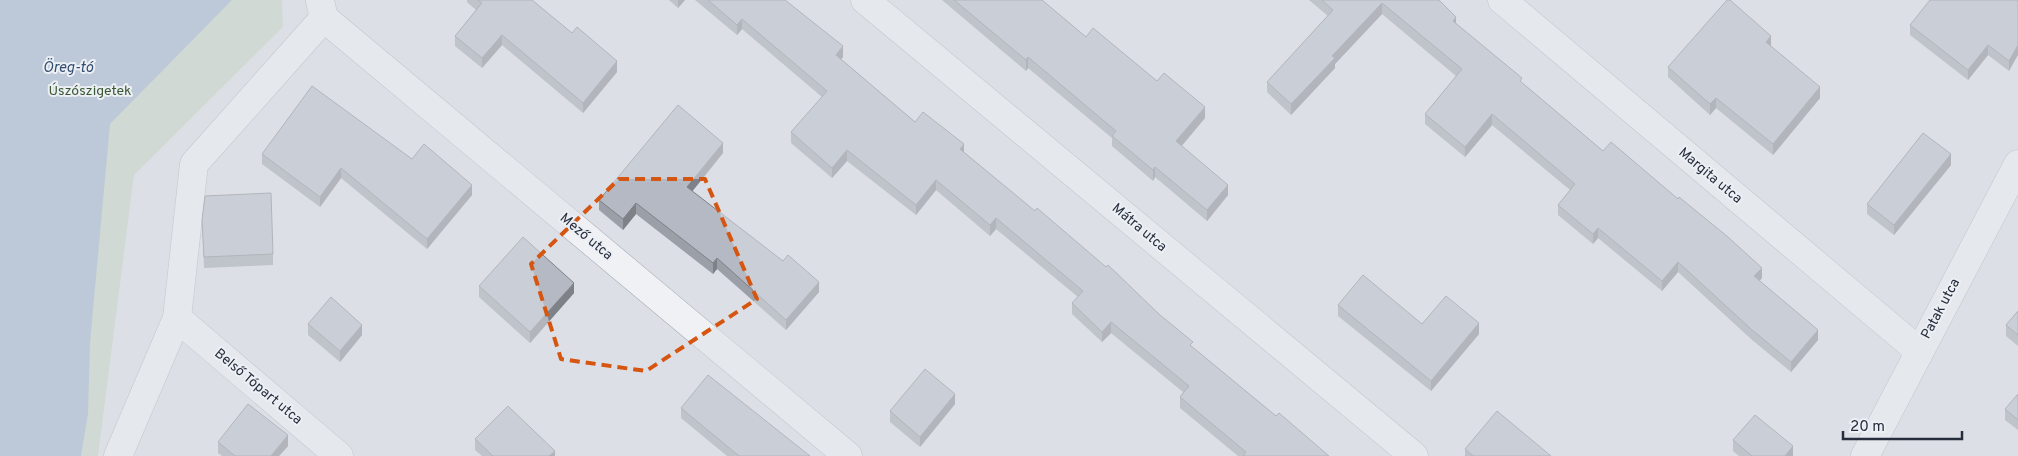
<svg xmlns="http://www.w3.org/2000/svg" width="2018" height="456" font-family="Overpass,sans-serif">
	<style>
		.green { fill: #c2d0be }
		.water { fill: #97aec7 }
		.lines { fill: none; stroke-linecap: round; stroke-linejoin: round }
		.minor-casing { stroke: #a2a7b0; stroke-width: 29 }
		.tertiary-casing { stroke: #a2a7b0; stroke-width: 29 }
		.minor { stroke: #eff1f5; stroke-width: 28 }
		.tertiary { stroke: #eff1f5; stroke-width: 28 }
		.wall { fill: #9b9fa8 }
		.shaded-wall { fill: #7e8288 }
		.building { fill: #b4b9c3; stroke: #7e8288 }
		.marked { fill: none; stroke: #d55511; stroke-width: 4; stroke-dasharray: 10 6; stroke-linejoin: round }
		.labels { text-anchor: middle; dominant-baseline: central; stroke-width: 4; stroke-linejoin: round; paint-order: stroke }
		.park-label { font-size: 14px; fill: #3a5834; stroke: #eceff4 }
		.street-label { font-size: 14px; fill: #262e3d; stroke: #eceff4 }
		.water-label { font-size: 15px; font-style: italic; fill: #314d70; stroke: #eceff4 }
	</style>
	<rect width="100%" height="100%" fill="#dce0e6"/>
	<path class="green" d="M0 0H282L283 27 134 175 98 456H0Z"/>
	<path class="water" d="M0 0H232L110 124 90 343 88 414 81 456H0Z"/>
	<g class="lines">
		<g class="minor-casing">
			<g id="minor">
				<path d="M865 0 1414 456"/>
				<path d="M1502 0 1919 351"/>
				<path d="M324 18 848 456"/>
				<path d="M177 318 339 456"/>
				<path d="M118 456 177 318 194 164 324 18 320 1"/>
			</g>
		</g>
		<g class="tertiary-casing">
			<path id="tertiary" d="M1865 456 2018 164"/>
		</g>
		<use href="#minor" class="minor"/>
		<use href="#tertiary" class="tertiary"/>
	</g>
	<g class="wall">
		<path d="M467 0H532L617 72 583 113 502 45 482 68 455 46V36L476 10 467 2Z"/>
		<path d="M669 0H685L678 8Z"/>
		<path d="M695 0H785L843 57 841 59 915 122 964 152 1193 348 1276 416 1329 456H1238L1180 408V397L1183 392 1111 333 1102 342 1072 314V303L1078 297 996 229 990 236 936 190 916 215 847 161 832 178 791 143V132L822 97 742 29 737 35Z"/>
		<path d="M942 0H1042L1086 37 1157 81 1205 118 1182 146 1228 195 1207 221 1155 177 1153 181 1112 146V138L1028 68 1026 71Z"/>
		<path d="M1309 0H1439L1456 23 1522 84 1603 151 1762 278 1759 281 1818 340 1791 372 1751 339 1678 272 1662 291 1598 238 1593 244 1558 215V205L1570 190 1492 125 1465 157 1425 124V114L1456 76 1382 14 1335 64V68L1291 115 1267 92V82L1328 16Z"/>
		<path d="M2018 0 2009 71 1988 55 1968 80 1910 35V25Z"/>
		<path d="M1771 46 1820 98 1773 155 1716 108 1710 115 1668 77V67Z"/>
		<path d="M723 153 692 191 819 292 786 330 717 269 713 274 636 214 623 230 599 210V200Z"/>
		<path d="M262 154 412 159 472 195 427 249 341 178 320 207 262 164Z"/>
		<path d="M1951 165 1894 235 1867 214V204Z"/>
		<path d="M202 220 273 254V265L204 268Z"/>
		<path d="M479 286 574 293 530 343 479 297Z"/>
		<path d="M1338 305 1422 324 1479 334 1431 391 1338 316Z"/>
		<path d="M2018 311V346L2006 336V325Z"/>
		<path d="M308 324 362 335 340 362 308 335Z"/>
		<path d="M2018 394V430L2005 420V409Z"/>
		<path d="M955 404 920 447 890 422V411Z"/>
		<path d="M681 408 810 456H727L681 418Z"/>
		<path d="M475 439 555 456H482L475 450Z"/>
		<path d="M1733 440 1793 456H1739L1733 451Z"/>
		<path d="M218 442 288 446 279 456H222L218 453Z"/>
		<path d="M1465 449 1551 456H1465Z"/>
	</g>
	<g class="shaded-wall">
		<path d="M678 0H685L678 8Z"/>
		<path d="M1382 3V14L1335 64V68L1291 115V104L1332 56Z"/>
		<path d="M1456 17V27L1453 21Z"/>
		<path d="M742 19V29L737 35V25Z"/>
		<path d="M502 35V45L482 68V58Z"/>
		<path d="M1771 36V47L1766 42Z"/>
		<path d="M1988 45V55L1968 80V70Z"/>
		<path d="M2018 45V55L2009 71V61Z"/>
		<path d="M843 46V57L836 65V55Z"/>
		<path d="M1028 57V68L1026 71V60Z"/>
		<path d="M617 61V72L583 113V103Z"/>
		<path d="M1820 87V98L1773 155V144Z"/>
		<path d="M1716 98V108L1710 115V104Z"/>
		<path d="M1205 107V118L1176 152V141Z"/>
		<path d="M1492 114V125L1465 157V147Z"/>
		<path d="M723 143V153L687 198V187Z"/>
		<path d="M964 144V155L960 149Z"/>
		<path d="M847 150V161L832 178V168Z"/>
		<path d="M1951 154V165L1894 235V225Z"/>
		<path d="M1155 167V177L1153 181V170Z"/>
		<path d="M341 168V178L320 207V197Z"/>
		<path d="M936 180V190L916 215V205Z"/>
		<path d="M472 185V195L427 249V239Z"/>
		<path d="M1228 185V195L1207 221V210Z"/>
		<path d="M636 203V214L623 230V219Z"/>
		<path d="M996 218V229L990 236V225Z"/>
		<path d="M1598 228V238L1593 244V234Z"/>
		<path d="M717 258V269L713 274V263Z"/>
		<path d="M1678 262V272L1662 291V281Z"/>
		<path d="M1762 268V278L1754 287V276Z"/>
		<path d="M819 282V292L786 330V320Z"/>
		<path d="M574 283V293L530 343V332Z"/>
		<path d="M1111 322V333L1102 342V332Z"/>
		<path d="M1479 323V334L1431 391V381Z"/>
		<path d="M362 325V335L340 362V351Z"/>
		<path d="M1818 330V340L1791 372V362Z"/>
		<path d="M955 394V404L920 447V437Z"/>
		<path d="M288 435V446L279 456H271Z"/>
		<path d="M1793 446V456H1785Z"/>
		<path d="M555 451V456H549Z"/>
	</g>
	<g class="building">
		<path d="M478 0H532L572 33 577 27 617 61 583 103 502 35 482 58 455 36 482 3Z"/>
		<path d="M708 0H785L843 46 836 55 915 122 923 112 964 144 960 149 1035 211 1037 208 1106 267 1108 265 1160 315 1193 342 1190 345 1276 416 1279 413 1329 456H1243L1246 452 1180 397 1189 386 1111 322 1102 332 1072 303 1083 291 996 218 990 225 936 180 916 205 847 150 832 168 791 132 827 91 742 19 737 25Z"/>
		<path d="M954 0H1042L1086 37 1093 28 1157 81 1164 73 1205 107 1176 141 1228 185 1207 210 1155 167 1153 170 1112 136 1116 131 1028 57 1026 60Z"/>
		<path d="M1322 0H1439L1456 17 1453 21 1522 78 1520 81 1603 151 1611 142 1678 199 1679 197 1728 237 1762 268 1754 276 1818 330 1791 362 1751 329 1678 262 1662 281 1598 228 1593 234 1558 205 1575 184 1492 114 1465 147 1425 114 1462 69 1382 3 1332 56 1335 58 1291 104 1267 82 1333 10Z"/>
		<path d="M1727 0H1730L1771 36 1766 42 1820 87 1773 144 1716 98 1710 104 1668 67Z"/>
		<path d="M1930 0H2018V45L2009 61 1988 45 1968 70 1910 25Z"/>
		<path d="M312 86 412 159 424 144 472 185 427 239 341 168 320 197 262 154Z"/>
		<path d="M678 105 723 143 687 187 783 261 788 255 819 282 786 320 717 258 713 263 636 203 623 219 599 200Z"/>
		<path d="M1923 133 1951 154 1894 225 1867 204Z"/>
		<path d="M271 193 273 254 204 257 202 220 205 196Z"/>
		<path d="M523 237 574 283 530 332 479 286Z"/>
		<path d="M1363 275 1422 324 1446 296 1479 323 1431 381 1338 305Z"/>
		<path d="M331 297 362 325 340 351 308 324Z"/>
		<path d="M2018 311V335L2006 325Z"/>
		<path d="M925 369 955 394 920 437 890 411Z"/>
		<path d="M708 375 810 456H739L681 408Z"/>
		<path d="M2018 394V420L2005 409Z"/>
		<path d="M248 404 288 435 271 456H235L218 442Z"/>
		<path d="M508 406 555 451 549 456H493L475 439Z"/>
		<path d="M1497 411 1551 456H1473L1465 449Z"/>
		<path d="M1755 415 1793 446 1785 456H1752L1733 440Z"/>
	</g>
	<path d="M0 0H2018V456H0ZM619 179H705L757 299 646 371 561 359 531 264Z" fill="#dce0e6" fill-opacity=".55" fill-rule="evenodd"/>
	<path class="marked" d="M619 179H705L757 299 646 371 561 359 531 264Z"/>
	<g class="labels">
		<g class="park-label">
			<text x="90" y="91">Úszószigetek</text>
		</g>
		<g class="street-label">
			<text transform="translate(1710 176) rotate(40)">Margita utca</text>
			<text transform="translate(1139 228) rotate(40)">Mátra utca</text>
			<text transform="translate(586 237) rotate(40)">Mező utca</text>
			<text transform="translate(1941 309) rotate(-62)">Patak utca</text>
			<text transform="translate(258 387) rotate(40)">Belső Tópart utca</text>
		</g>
		<g class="water-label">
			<text x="68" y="68">Öreg-tó</text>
		</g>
	</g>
	<path d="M1843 431v8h119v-8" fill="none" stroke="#262e3d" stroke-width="2.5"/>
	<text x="1850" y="431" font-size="15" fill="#262e3d" stroke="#eceff4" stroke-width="4" paint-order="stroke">20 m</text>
</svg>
